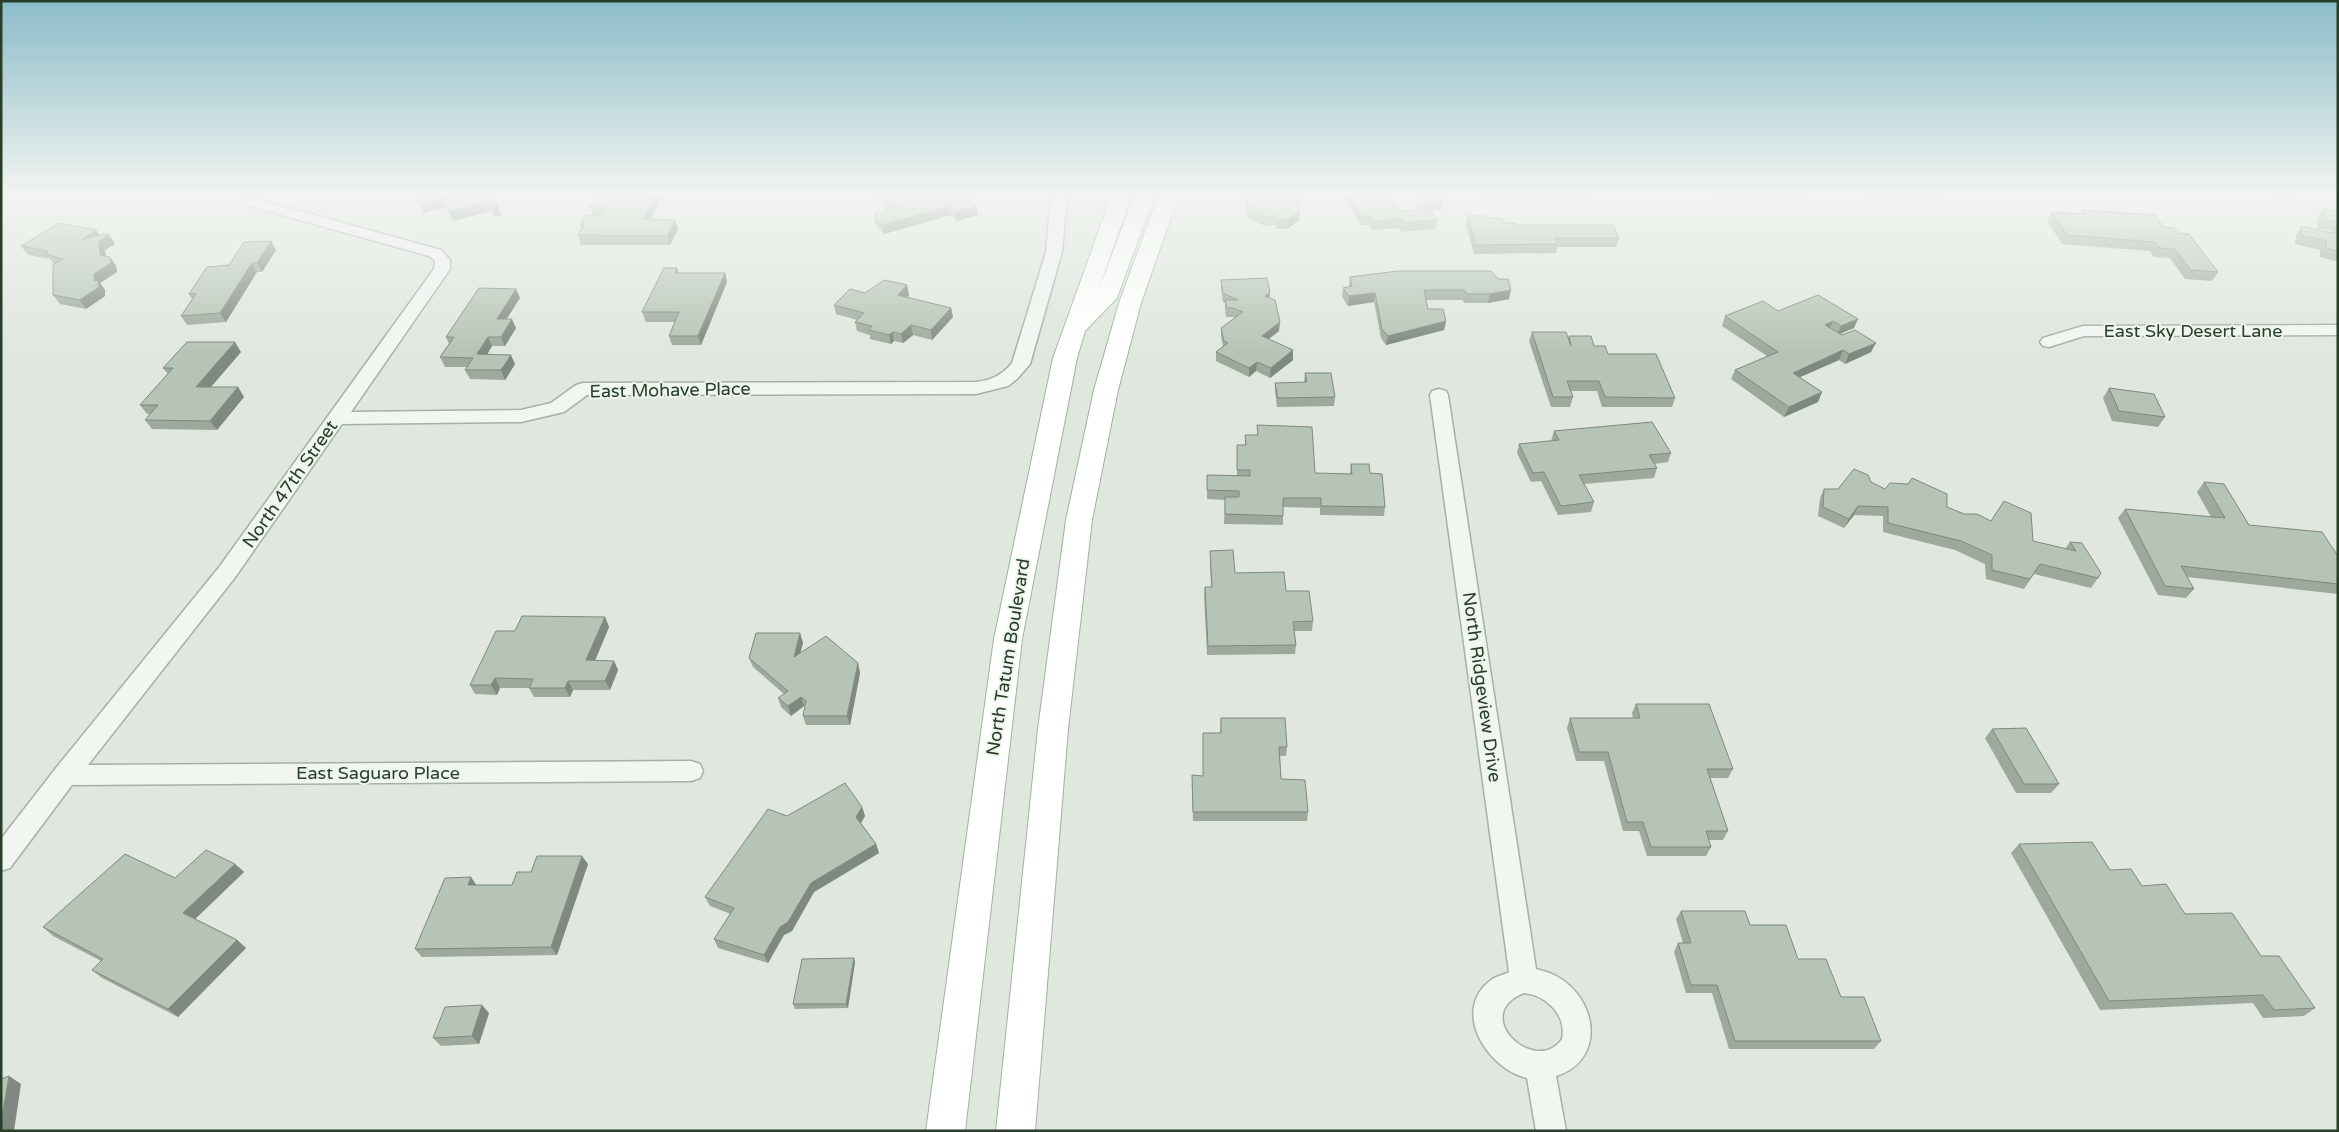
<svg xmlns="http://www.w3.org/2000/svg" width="2339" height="1132" font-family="'Varela Round',sans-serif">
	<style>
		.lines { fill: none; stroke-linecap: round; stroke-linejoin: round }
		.minor-casing { stroke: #a4b1a4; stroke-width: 3 }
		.primary-casing { stroke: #9fb39e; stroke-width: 2 }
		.minor { fill: #f1f6f1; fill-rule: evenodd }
		.primary { fill: #fff; fill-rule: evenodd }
		.wall { fill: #9da99d }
		.shaded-wall { fill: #7f897f }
		.building { fill: #b6c4b6; stroke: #7f897f }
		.labels { text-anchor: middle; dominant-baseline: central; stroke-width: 4; stroke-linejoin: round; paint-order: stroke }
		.street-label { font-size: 18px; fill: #283e28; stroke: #eef5ee }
	</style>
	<rect width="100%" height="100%" fill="#dfe7de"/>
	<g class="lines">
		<g class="minor-casing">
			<g id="minor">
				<path d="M1057 194H1072L1066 207 1062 252 1030 364 1017 379 1008 386 976 394 587 395 564 412 521 422 342 424 236 576 88 765 691 761 700 764 703 771 700 778 691 781 72 785 10 868 1 871V839L56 768 220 566 434 269 435 261 429 256 246 205 243 202 246 199H256L441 250 450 260V269L351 412 521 410 551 403 576 385 583 383 976 382C992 380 1002 375 1012 363L1046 252 1050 207Z"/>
				<path d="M2338 325V335L2084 336 2049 347 2043 346 2040 342 2043 338 2083 326Z"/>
				<path d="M1439 389 1446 391 1448 395 1536 969C1549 972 1561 977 1570 986 1600 1014 1599 1063 1556 1076L1566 1131H1536L1527 1078C1488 1069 1450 1011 1491 980 1496 976 1504 975 1509 972L1430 395 1432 391ZM1524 993C1546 995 1567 1015 1562 1039 1536 1077 1468 1015 1524 993Z"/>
			</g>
		</g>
		<g class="primary-casing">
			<g id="primary">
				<path d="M1112 194H1132L1098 291 1135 194H1155L1117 298 1085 331 1077 358 1022 639 965 1131H926L994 639 1053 358Z"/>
				<path d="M1159 194H1179L1141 303 1118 390 1092 520 1068 729 1035 1131H996L1038 729 1066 520 1094 390 1119 303Z"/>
			</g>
		</g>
		<use href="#minor" class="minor"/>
		<use href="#primary" class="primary"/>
	</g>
	<g class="wall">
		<path d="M611 194H664L650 220H675L678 229 670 245H581L578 235 581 229 580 225 593 216 590 207 609 198Z"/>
		<path d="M877 194H966L978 215 956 221 951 215 884 234 875 223 874 214 884 211 883 203H879Z"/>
		<path d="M1246 194H1302L1296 198 1299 220 1287 229H1277L1276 225 1265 226 1248 218 1245 202Z"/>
		<path d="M1344 194H1389L1399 211 1418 210 1415 194H1441L1442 202 1441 211 1431 210 1437 220 1435 229 1402 232 1399 228 1372 230 1369 225H1360Z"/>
		<path d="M1484 194H1588L1586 201 1487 202Z"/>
		<path d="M1712 194H1832V195H1805L1802 202H1717Z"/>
		<path d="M1864 194H1964L1962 197H1941L1939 200 1867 198Z"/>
		<path d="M2247 194H2257L2256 196Z"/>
		<path d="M2271 194H2300L2293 203 2271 197Z"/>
		<path d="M2324 208 2338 212V262L2320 257V250L2295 244 2296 235 2302 226 2331 233 2332 231 2317 228 2318 217Z"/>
		<path d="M2083 210 2163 227 2178 233 2218 272 2212 281 2185 279 2170 258 2154 257 2150 251 2062 244 2047 221 2052 212 2081 214Z"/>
		<path d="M1467 216 1488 218 1503 223 1619 238 1616 247H1557L1556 253 1474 254 1466 225Z"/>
		<path d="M96 230 100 235H109L115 244 105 250 106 256 110 257 116 266 117 272 100 283 105 290V296L86 309 60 304 53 295 54 264 50 259 28 255 21 246Z"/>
		<path d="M271 241 276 250 262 272H257L226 322 187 325 181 316 192 299 189 294 229 265Z"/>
		<path d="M677 268 679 273H725L727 282 701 345H672L669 336 675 322H646L642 312Z"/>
		<path d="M1398 271 1509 299 1488 303H1465L1462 300H1426L1428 309 1446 321 1444 330 1386 345 1381 338 1374 302 1348 306 1342 297 1343 288 1349 287 1350 277Z"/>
		<path d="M1221 280 1270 298 1279 331 1269 339 1293 350V360L1270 378 1256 371 1249 377 1216 361V352L1223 346 1221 337V328L1235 318 1233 317H1226L1225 309V303L1223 302 1221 289Z"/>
		<path d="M907 285 909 295 907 297 951 308 953 317 932 340 913 335 903 343 894 341 891 344 870 339V335L857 331 855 322 857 320 836 314 834 305 865 293Z"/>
		<path d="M1818 295 1854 328 1840 334 1871 352 1845 364 1839 360 1800 377 1822 392 1818 402 1784 417 1731 379 1735 370 1767 356 1722 326 1725 316 1778 311Z"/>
		<path d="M520 298 506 319 516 328 505 346H492L487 354 515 364 505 380 470 379 465 370 467 367H445L440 357 449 344 446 337Z"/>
		<path d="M1532 332 1568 338 1569 336 1594 346 1675 398 1672 407H1602L1597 391H1571L1573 397 1570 407H1551L1529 341Z"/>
		<path d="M241 352 211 387H238L244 397 217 430 152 429 145 420 150 414H147L140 405 168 374 163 368Z"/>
		<path d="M1305 373 1335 397 1334 406 1277 407 1275 392V383L1304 382Z"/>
		<path d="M2109 388 2165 417 2158 427 2112 421 2103 398Z"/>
		<path d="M1257 425 1315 473 1350 474 1351 464 1370 473 1385 507 1384 516 1320 515V508L1283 507V525L1224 524 1225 500 1207 499V475H1237V445H1245V435H1257Z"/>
		<path d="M1554 431 1671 453 1668 462 1654 464 1657 468 1654 478 1584 484 1594 502 1591 512 1558 515 1541 481 1531 482 1517 453 1519 444 1551 441Z"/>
		<path d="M1871 482 1885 489 1947 507 1964 514 2033 541 2065 549 2070 542 2098 578 2091 588 2034 574 2024 589 1986 579 1985 564 1955 550 1883 532V516L1854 515 1844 528 1818 516 1820 498 1824 489H1838Z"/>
		<path d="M2204 482 2249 525 2338 556V594L2187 577 2194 589 2186 598 2158 595 2118 518 2125 509 2211 517 2197 492Z"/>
		<path d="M1210 551 1235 573 1286 591 1313 621 1312 631H1294L1296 645 1295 654 1207 655 1204 596 1205 587H1211L1210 560Z"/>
		<path d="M605 617 609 627 595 661H614L618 670 610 690H573L570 697H534L529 688H500L497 695 475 694 470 685 515 631Z"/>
		<path d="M803 643 800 653 858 663 860 673 850 725H806L803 716 805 707 804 706 791 716 781 707 778 698 784 694 753 667 749 658Z"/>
		<path d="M1636 704 1733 769 1728 778H1710L1728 831 1723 840H1708L1711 847 1706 856H1647L1639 831H1623L1604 761H1576L1567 728 1570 718H1633L1632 713Z"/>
		<path d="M1221 718 1287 747 1286 756H1280L1281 779 1308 812 1307 821H1193L1192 784 1203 776V733H1220Z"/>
		<path d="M1992 729 2059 784 2051 793H2016L1985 738Z"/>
		<path d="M862 807 865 816 861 823 876 844 879 853 814 892 792 931 784 935 768 963 718 948 714 939 731 914 710 906 705 897 787 816Z"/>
		<path d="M2019 844 2110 870 2142 886 2185 914 2261 956 2315 1008 2304 1016 2263 1018 2253 1003 2100 1010 2011 853Z"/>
		<path d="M235 864 244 872 195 919 237 940 246 948 178 1017 102 978 92 970 101 961 53 936 43 927 175 878Z"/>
		<path d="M588 864 557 955 422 957 415 949 477 885H512L531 872Z"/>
		<path d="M1681 911 1750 925 1798 959 1841 997 1881 1041 1874 1049H1729L1712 993H1686L1674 952 1678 943H1683L1676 919Z"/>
		<path d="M854 958 855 962 848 1008 795 1009 793 1004Z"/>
		<path d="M489 1013 479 1044 441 1046 433 1038Z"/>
	</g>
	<g class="shaded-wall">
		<path d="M657 194H664L645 228 643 219Z"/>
		<path d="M1289 194H1302L1288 203Z"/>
		<path d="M443 198 447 207 424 213 420 204Z"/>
		<path d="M488 202 492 211 453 221 449 212Z"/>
		<path d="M498 206 502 215 495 217 491 208Z"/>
		<path d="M950 206 951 215 884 234 882 225Z"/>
		<path d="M976 206 978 215 956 221 954 212Z"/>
		<path d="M1300 211 1299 220 1287 229 1288 220Z"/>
		<path d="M675 220 678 229 670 245 667 236Z"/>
		<path d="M96 230 102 239 81 240Z"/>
		<path d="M109 235 115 244 105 250 106 264 100 255 99 241Z"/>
		<path d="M271 241 276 250 262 272 257 263Z"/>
		<path d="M110 257 116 266 117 272 100 283 105 290V296L86 309 80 300 94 280V274Z"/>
		<path d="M252 263 257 272 226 322 220 313Z"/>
		<path d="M725 273 727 282 701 345 698 336Z"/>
		<path d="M907 285 909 295 900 304 898 295Z"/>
		<path d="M516 289 520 298 501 328 497 319Z"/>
		<path d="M1511 290 1509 299 1488 303 1490 294Z"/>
		<path d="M1270 292 1269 301 1265 296Z"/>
		<path d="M1375 293 1374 302 1348 306 1349 296Z"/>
		<path d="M951 308 953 317 932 340 931 330Z"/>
		<path d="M512 319 516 328 505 346 501 337Z"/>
		<path d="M1858 319 1854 328 1837 335 1841 326Z"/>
		<path d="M1446 321 1444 330 1386 345 1388 336Z"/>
		<path d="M1833 321 1829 330 1825 325Z"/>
		<path d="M1280 322 1279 331 1261 345 1262 336Z"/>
		<path d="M911 325 913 335 903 343 901 334Z"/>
		<path d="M893 332 894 341 891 344 889 335Z"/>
		<path d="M488 337 492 346 482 363 477 354Z"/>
		<path d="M235 342 241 352 203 396 196 387Z"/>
		<path d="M1876 343 1871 352 1845 364 1849 354Z"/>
		<path d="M1293 350V360L1270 378 1271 368Z"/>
		<path d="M1843 350 1839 360 1789 382 1793 373Z"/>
		<path d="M511 355 515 364 505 380 501 370Z"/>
		<path d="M1257 362 1256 371 1249 377V368Z"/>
		<path d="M238 387 244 397 217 430 210 421Z"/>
		<path d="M1822 392 1818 402 1784 417 1789 407Z"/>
		<path d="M1858 506 1854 515 1844 528 1849 519Z"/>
		<path d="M605 617 609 627 591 670 586 660Z"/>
		<path d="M800 633 803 643 797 666 794 657Z"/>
		<path d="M614 661 618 670 610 690 605 681Z"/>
		<path d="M858 663 860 673 850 725 847 716Z"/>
		<path d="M495 678 500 688 497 695 491 685Z"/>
		<path d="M568 681 573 690 570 697 565 688Z"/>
		<path d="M801 697 804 706 791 716 788 706Z"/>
		<path d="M862 807 865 816 859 826 856 817Z"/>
		<path d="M876 844 879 853 814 892 792 931 784 935 768 963 764 955 780 927 811 883Z"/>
		<path d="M582 856 588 864 557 955 551 947Z"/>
		<path d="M235 864 244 872 192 922 183 913Z"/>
		<path d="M471 877 477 886 468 885Z"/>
		<path d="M237 940 246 948 178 1017 168 1009Z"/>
		<path d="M854 958 855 962 848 1008 846 1004Z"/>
		<path d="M482 1005 489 1013 479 1044 472 1036Z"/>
		<path d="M9 1076 21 1084 14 1131H1V1123Z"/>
	</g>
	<g class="building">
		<path d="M426 194H492L498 206 491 208 488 202 449 212 443 198 420 204 417 196Z"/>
		<path d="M611 194H657L643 219 675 220 667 236 578 235 584 225H580L585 216H601L606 207H590L595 198H609Z"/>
		<path d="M877 194H966L976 206 954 212 950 206 882 225 874 214 898 207 894 203 883 202 887 194Z"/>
		<path d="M1246 194H1290H1289L1297 198 1300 211 1288 220H1277V216L1265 217 1249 210Z"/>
		<path d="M1349 194H1389L1399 211 1430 209 1437 220 1403 223 1401 219 1373 222 1370 216H1361Z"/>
		<path d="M1418 194H1441L1442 202 1420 201Z"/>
		<path d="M2324 208 2338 212V222L2324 219Z"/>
		<path d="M2083 210 2155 215 2163 227 2174 228 2178 233 2189 234 2218 272 2191 270 2175 249 2160 248 2155 242 2067 235 2052 212 2086 214Z"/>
		<path d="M1467 216H1487L1488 218H1501L1503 223H1516L1517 225H1613L1619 238H1555L1558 244 1476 245Z"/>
		<path d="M59 223 96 230 81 240 104 234 109 235 99 241 100 255 110 257 111 263 94 274V280L98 281 99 287 80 300 53 295V265L63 259 48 255 47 251 21 246Z"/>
		<path d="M2302 226 2337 234 2338 229V251L2326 248 2327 241 2301 235Z"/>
		<path d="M271 241 257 263H252L220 313 181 316 196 294H189L207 267 229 265 244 242Z"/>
		<path d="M664 268H677L675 273H725L698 336H669L679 312H642Z"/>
		<path d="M1398 271H1491L1498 279H1508L1511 290 1490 294H1467L1464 290H1424L1428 309H1443L1446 321 1388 336 1382 329 1375 293 1349 296 1343 288 1352 286 1350 277Z"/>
		<path d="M1267 278 1270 292 1265 296 1275 300 1280 322 1262 336 1293 350 1271 368 1257 362 1249 368 1216 352 1228 343 1224 341 1221 328 1243 312 1233 308H1227L1225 300H1238L1223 293 1221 280Z"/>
		<path d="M884 280 907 285 898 295 951 308 931 330 911 325 901 334 893 332 889 335 869 330 872 326 855 322 864 313 834 305 850 289 865 293Z"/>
		<path d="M479 288 516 289 497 319H512L501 337H488L477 354 511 355 501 370H465L473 358 440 357 454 337H446Z"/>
		<path d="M1818 295 1858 319 1841 326 1833 321 1825 325 1842 335 1855 330 1876 343 1849 354 1843 350 1793 373 1822 392 1789 407 1735 370 1778 352 1725 316 1763 301 1778 311Z"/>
		<path d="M1532 332H1566L1571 346 1569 336H1591L1594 346H1605L1608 354H1656L1675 398 1605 397 1599 381H1567L1573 397H1553Z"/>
		<path d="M187 342H235L196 387H238L210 421 145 420 158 405H140L173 368H163Z"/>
		<path d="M1305 373H1331L1335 397 1278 398 1275 383 1307 382Z"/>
		<path d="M2109 388 2154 394 2165 417 2119 411Z"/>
		<path d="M1652 422 1671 453 1649 455 1657 468 1579 475 1594 502 1561 506 1544 472 1533 473 1519 444 1559 440 1554 431Z"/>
		<path d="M1257 425 1312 427 1315 473 1352 474 1351 464H1369L1370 473 1382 474 1385 507 1321 506V498H1283V516L1225 514V497H1239V491L1207 490V475L1250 476V470H1237V445H1246L1245 435H1258Z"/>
		<path d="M1854 469 1868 475 1871 482 1885 489 1890 483 1908 484 1912 478 1947 494V507L1964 514H1977L1991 521 2004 501 2031 513 2033 541 2076 551 2070 542 2082 543 2101 573 2098 578 2040 564 2030 579 1992 570V555L1961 541 1888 523V507L1858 506 1849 519 1823 507 1824 489H1838Z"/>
		<path d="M2204 482 2224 484 2249 525 2322 532 2338 556V584L2181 566 2194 589 2165 586 2125 509 2225 518Z"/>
		<path d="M1233 550 1235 573 1284 572 1286 591H1309L1313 621 1293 622 1296 645 1208 646 1205 587H1212L1210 551Z"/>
		<path d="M522 616 605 617 586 660 614 661 605 681H568L565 688H529L533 679 495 678 491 685H470L496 631H515Z"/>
		<path d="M756 633H800L794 657 826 636 858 663 847 716H803L806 701 801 697 788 706 778 698 788 691 749 658Z"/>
		<path d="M1636 704H1709L1733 769H1707L1728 831H1706L1711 847H1651L1643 822H1627L1608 752H1579L1570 718H1640Z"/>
		<path d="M1221 718H1285L1287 747H1279L1281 779 1305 780 1308 812H1193L1192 775 1203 776V733H1221Z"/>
		<path d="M2026 728 2059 784H2024L1992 729Z"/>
		<path d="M845 783 862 807 856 817 876 844 811 883 788 922 780 927 764 955 714 939 734 908 705 897 768 809 787 816Z"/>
		<path d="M2092 842 2110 870 2131 869 2142 886 2166 884 2185 914 2232 913 2261 956H2279L2315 1008 2274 1010 2263 995 2109 1001 2019 844Z"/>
		<path d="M206 850 235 864 183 913 237 940 168 1009 92 970 103 959 43 927 125 854 175 878Z"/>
		<path d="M537 856H582L551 947 415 949 445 878 471 877 468 885H512L517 872H531Z"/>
		<path d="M1681 911H1745L1750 925H1786L1798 959H1826L1841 997H1864L1881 1041H1735L1717 985H1691L1678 943H1691Z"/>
		<path d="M854 958 846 1004H793L802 959Z"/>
		<path d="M482 1005 472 1036 433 1038 445 1007Z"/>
		<path d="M9 1076 1 1123V1079Z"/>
	</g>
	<linearGradient id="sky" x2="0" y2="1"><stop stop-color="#8bbcc9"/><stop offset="0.55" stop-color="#f1f4f0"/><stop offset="1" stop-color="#f1f4f0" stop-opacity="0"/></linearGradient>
	<rect width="2339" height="352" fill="url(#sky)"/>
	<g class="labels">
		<g class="street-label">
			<text x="2193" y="331">East Sky Desert Lane</text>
			<text transform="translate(670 390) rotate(-1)">East Mohave Place</text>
			<text transform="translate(290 484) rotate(-55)">North 47th Street</text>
			<text transform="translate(1008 657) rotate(-81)">North Tatum Boulevard</text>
			<text transform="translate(1482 687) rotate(82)">North Ridgeview Drive</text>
			<text x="378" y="773">East Saguaro Place</text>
		</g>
	</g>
	<rect width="2339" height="1132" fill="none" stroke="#283e28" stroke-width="5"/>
</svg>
